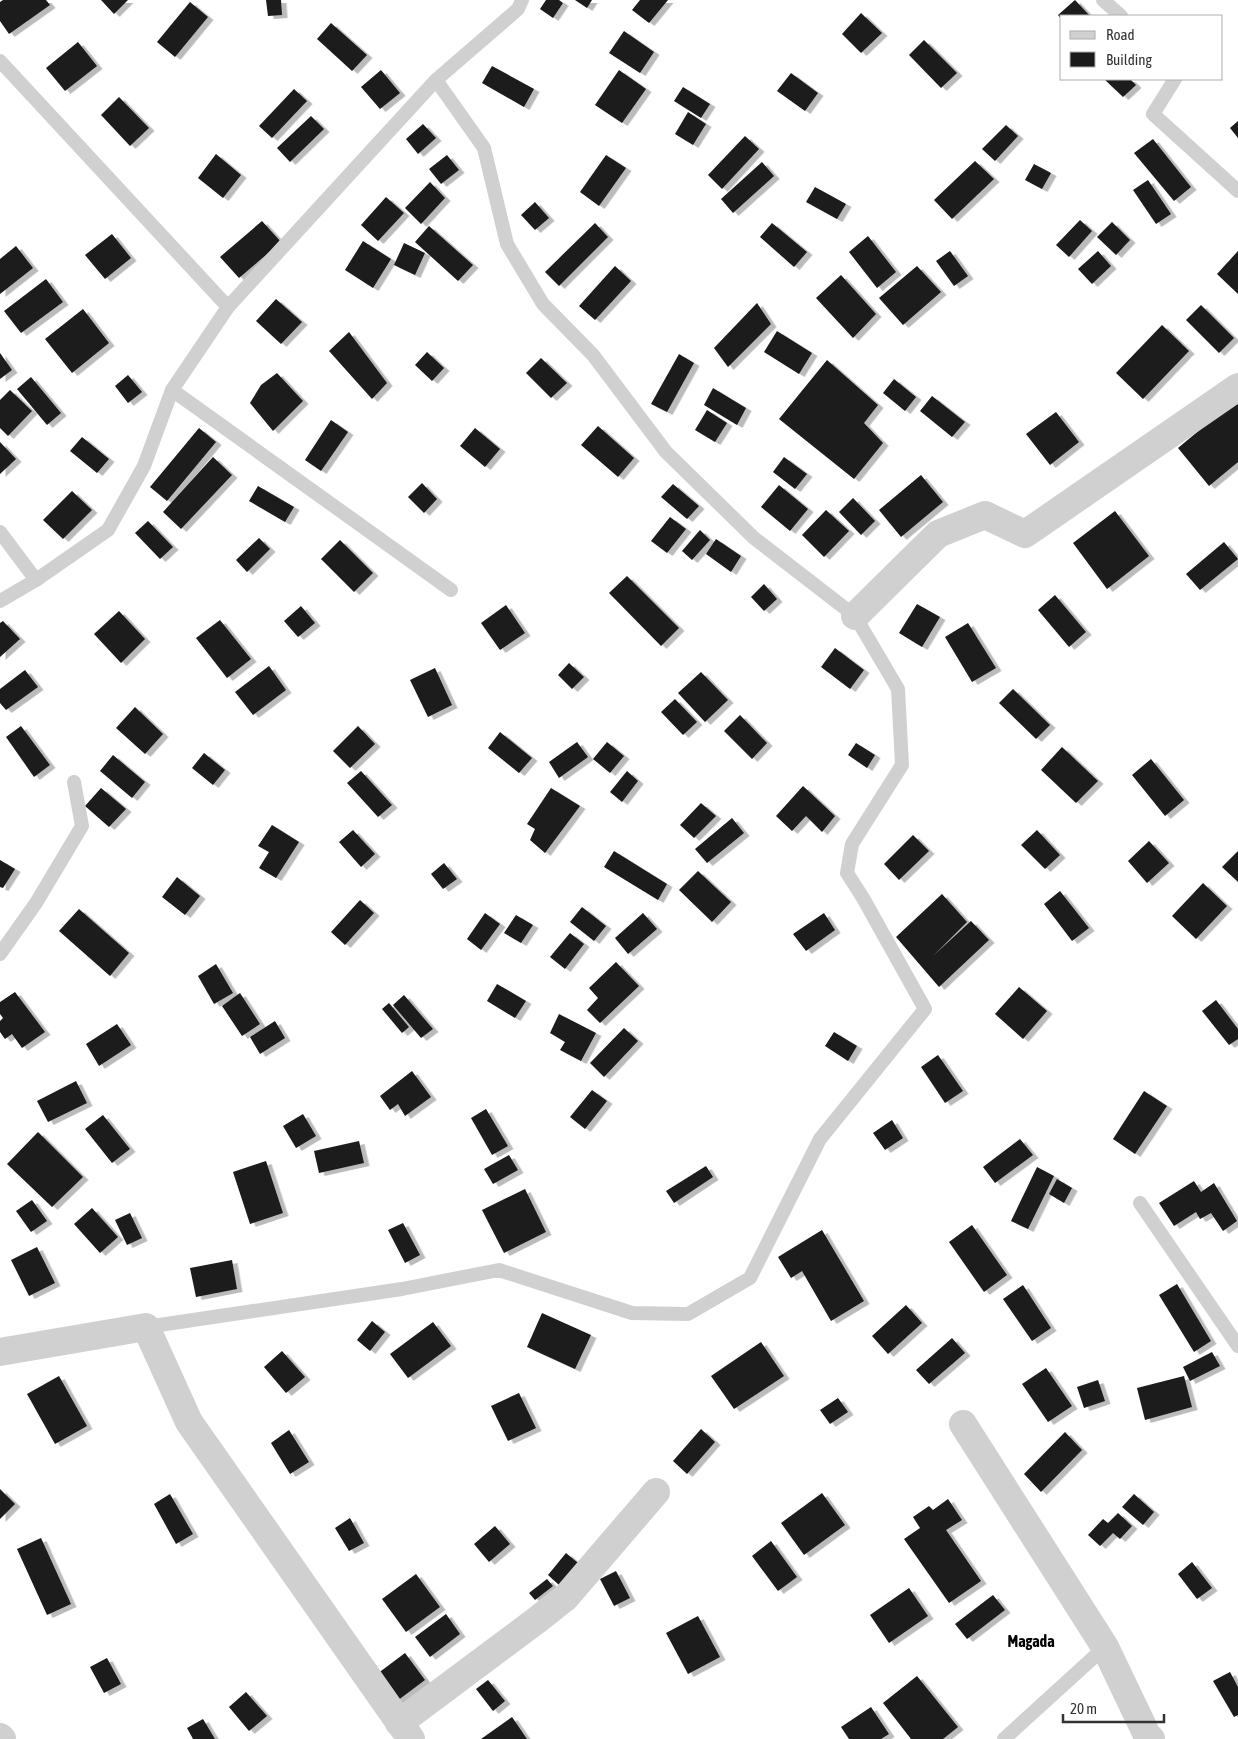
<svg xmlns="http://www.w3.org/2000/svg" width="1238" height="1739" font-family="'Asap Condensed',sans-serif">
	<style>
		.building { fill: #1a1a1a; filter: url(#shadow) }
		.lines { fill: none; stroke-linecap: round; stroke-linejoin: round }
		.lane { stroke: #d0d0d0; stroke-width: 14 }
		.street { stroke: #d0d0d0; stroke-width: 28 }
		.labels { text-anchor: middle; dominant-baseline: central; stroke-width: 5; stroke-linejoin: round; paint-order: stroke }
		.neighbourhood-label { font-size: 16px; font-weight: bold; fill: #000; stroke: #fff }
	</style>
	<defs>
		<filter id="shadow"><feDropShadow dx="5.5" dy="3" stdDeviation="0" flood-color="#0004"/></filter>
	</defs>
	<rect width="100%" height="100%" fill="#fff"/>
	<g class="building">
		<path d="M3 0H46L50 5 9 34 0 21V2Z"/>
		<path d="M101 0H128L114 14Z"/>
		<path d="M266 0H281L282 15 268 16Z"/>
		<path d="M546 0H559L563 3 553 18 540 9Z"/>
		<path d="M575 0H592L587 8Z"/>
		<path d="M640 0H668L649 23 632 10Z"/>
		<path d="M1075 0 1090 16H1062V20L1058 15Z"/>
		<path d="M190 2 208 17 175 57 157 42Z"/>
		<path d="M861 13 882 33 861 53 842 34Z"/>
		<path d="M331 23 367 55 352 71 317 39Z"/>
		<path d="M624 31 654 52 640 73 609 53Z"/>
		<path d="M924 40 957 73 941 88 909 55Z"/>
		<path d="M78 42 97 66 65 91 46 68Z"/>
		<path d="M492 66 534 89 524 107 482 83Z"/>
		<path d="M381 70 400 93 380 109 361 87Z"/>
		<path d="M619 70 646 89 622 123 595 105Z"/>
		<path d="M791 73 818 93 805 111 777 91Z"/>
		<path d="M1104 79H1130L1136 85 1123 97Z"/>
		<path d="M683 87 710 104 701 118 674 101Z"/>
		<path d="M294 89 307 101 272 138 259 126Z"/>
		<path d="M119 97 149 128 130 146 101 115Z"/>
		<path d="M688 112 706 124 693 145 675 134Z"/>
		<path d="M311 116 324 129 290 162 277 148Z"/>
		<path d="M1238 121V138L1230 128Z"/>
		<path d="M423 124 436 138 418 154 406 139Z"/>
		<path d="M1006 125 1018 136 995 161 982 149Z"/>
		<path d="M745 136 759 149 722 189 708 175Z"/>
		<path d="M1153 139 1191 187 1174 201 1134 153Z"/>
		<path d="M216 154 241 175 223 198 198 178Z"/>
		<path d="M447 155 459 170 441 184 429 169Z"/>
		<path d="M606 155 626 168 599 206 580 192Z"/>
		<path d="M975 161 994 179 952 219 934 200Z"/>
		<path d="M762 162 774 176 733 213 721 199Z"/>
		<path d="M1034 164 1051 173 1042 189 1025 180Z"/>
		<path d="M1148 180 1171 214 1156 224 1133 190Z"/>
		<path d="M430 182 445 198 421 224 405 208Z"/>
		<path d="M815 187 846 204 837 219 806 202Z"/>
		<path d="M386 197 404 213 378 241 361 225Z"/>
		<path d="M535 202 549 218 535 230 521 215Z"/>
		<path d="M1080 220 1092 231 1069 257 1056 245Z"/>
		<path d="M262 221 281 242 239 278 220 257Z"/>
		<path d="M1112 222 1130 240 1116 255 1097 237Z"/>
		<path d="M595 223 608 237 559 286 545 272Z"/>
		<path d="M772 223 807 252 794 267 760 237Z"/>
		<path d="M429 226 473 265 458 281 415 242Z"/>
		<path d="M112 234 131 258 105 279 85 255Z"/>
		<path d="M868 236 896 272 877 288 849 252Z"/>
		<path d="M363 241 391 259 373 288 345 270Z"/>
		<path d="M404 243 425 253 415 275 394 265Z"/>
		<path d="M16 246 33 268 0 294V259Z"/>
		<path d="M950 251 968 276 954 286 936 261Z"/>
		<path d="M1098 251 1111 266 1092 284 1078 269Z"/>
		<path d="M1238 251V294L1217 274Z"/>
		<path d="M615 266 631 281 595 320 579 306Z"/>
		<path d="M917 266 941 292 903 325 879 298Z"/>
		<path d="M841 275 876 314 853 338 816 298Z"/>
		<path d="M46 279 63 302 21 333 4 311Z"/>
		<path d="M276 299 302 322 281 344 256 321Z"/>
		<path d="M757 303 771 324 728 367 714 348Z"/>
		<path d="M1201 305 1234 338 1219 353 1186 320Z"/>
		<path d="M83 309 109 343 72 373 45 339Z"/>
		<path d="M1162 325 1189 351 1143 399 1116 373Z"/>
		<path d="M777 331 812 353 799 374 764 352Z"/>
		<path d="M349 332 387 383 372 399 329 351Z"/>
		<path d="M427 352 444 368 432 381 415 365Z"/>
		<path d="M0 353 12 370 0 379Z"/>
		<path d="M679 354 694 363 667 412 651 404Z"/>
		<path d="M541 358 567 383 551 398 526 373Z"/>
		<path d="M827 360 878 405 864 423 883 443 854 479 779 419Z"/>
		<path d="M277 373 303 401 273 431 250 403 261 385Z"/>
		<path d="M128 375 142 392 128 403 115 386Z"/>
		<path d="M31 377 61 413 47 425 17 389Z"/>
		<path d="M894 379 916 397 905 411 883 393Z"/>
		<path d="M713 388 746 408 737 425 704 405Z"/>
		<path d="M10 390 32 411 8 436 0 428V400Z"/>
		<path d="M932 396 965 422 952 437 920 411Z"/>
		<path d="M1238 398V462L1209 486 1178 448Z"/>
		<path d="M707 410 727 423 715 442 695 430Z"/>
		<path d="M1056 412 1079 442 1050 465 1026 434Z"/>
		<path d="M331 420 348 432 321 471 305 460Z"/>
		<path d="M598 426 634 458 618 477 581 445Z"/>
		<path d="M199 428 216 442 167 501 150 487Z"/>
		<path d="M475 428 500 449 485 467 460 446Z"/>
		<path d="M82 437 109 459 97 473 70 451Z"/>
		<path d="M0 442 16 459 0 474Z"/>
		<path d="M213 457 232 475 181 529 163 512Z"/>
		<path d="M784 457 807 474 795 489 773 472Z"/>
		<path d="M921 475 943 502 901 537 879 510Z"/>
		<path d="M422 483 437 499 424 513 408 497Z"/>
		<path d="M673 484 699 506 687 519 661 497Z"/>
		<path d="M779 485 808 509 790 531 761 507Z"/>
		<path d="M258 486 294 507 285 522 249 501Z"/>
		<path d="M72 491 92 510 63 539 43 520Z"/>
		<path d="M853 498 875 521 861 535 839 512Z"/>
		<path d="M826 510 849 531 824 557 802 535Z"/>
		<path d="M1115 511 1149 556 1107 589 1073 543Z"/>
		<path d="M670 517 686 529 667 553 651 541Z"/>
		<path d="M148 521 173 547 160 559 135 533Z"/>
		<path d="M700 530 710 540 692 560 682 551Z"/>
		<path d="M259 538 270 549 247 572 236 560Z"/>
		<path d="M716 539 741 556 731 572 706 554Z"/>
		<path d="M340 540 373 573 354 592 321 559Z"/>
		<path d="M1224 542 1238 559 1200 590 1186 574Z"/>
		<path d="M627 576 679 628 661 646 609 593Z"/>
		<path d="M764 584 777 599 764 611 751 597Z"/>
		<path d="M1055 595 1086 632 1069 647 1038 610Z"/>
		<path d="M917 604 940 617 922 647 899 633Z"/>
		<path d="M506 605 525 633 500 650 481 623Z"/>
		<path d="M301 606 315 623 298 637 284 621Z"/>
		<path d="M119 611 145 639 121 663 94 634Z"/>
		<path d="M220 620 251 659 227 678 196 638Z"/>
		<path d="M3 621 20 639 0 657V623Z"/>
		<path d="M968 623 996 668 972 682 945 637Z"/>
		<path d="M835 648 864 670 850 689 821 667Z"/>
		<path d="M569 663 584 677 572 689 558 675Z"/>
		<path d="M269 666 286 690 253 715 235 692Z"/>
		<path d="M435 668 452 705 428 717 410 680Z"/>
		<path d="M25 670 38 687 6 710 0 703V689Z"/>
		<path d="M701 672 728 700 705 722 678 693Z"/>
		<path d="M1013 689 1050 725 1036 739 999 703Z"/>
		<path d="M675 699 697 722 683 735 661 712Z"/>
		<path d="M135 707 163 734 145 754 116 728Z"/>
		<path d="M740 715 767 743 752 759 724 731Z"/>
		<path d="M21 726 50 765 34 777 6 737Z"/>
		<path d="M358 726 375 744 350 768 333 751Z"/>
		<path d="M500 732 532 758 519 773 488 748Z"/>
		<path d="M577 742 588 757 559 778 549 762Z"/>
		<path d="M607 742 624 756 610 773 593 759Z"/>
		<path d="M856 743 875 755 867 768 848 755Z"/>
		<path d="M1062 747 1098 781 1076 803 1041 770Z"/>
		<path d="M204 753 225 770 213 785 192 768Z"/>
		<path d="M113 755 145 782 132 798 100 771Z"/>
		<path d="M1151 759 1184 800 1165 816 1132 775Z"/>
		<path d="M361 771 392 805 378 817 347 783Z"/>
		<path d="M627 771 638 781 622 802 610 792Z"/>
		<path d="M803 786 835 816 822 832 806 816 792 831 776 816Z"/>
		<path d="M101 788 126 809 109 827 85 806Z"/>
		<path d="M551 788 580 806 545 853 530 840 535 829 527 824Z"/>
		<path d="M701 803 716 816 694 838 680 825Z"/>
		<path d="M732 818 744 833 707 863 695 849Z"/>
		<path d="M272 825 299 842 276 878 259 868 269 852 258 846Z"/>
		<path d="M353 830 375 854 361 867 339 842Z"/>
		<path d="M1037 830 1060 855 1045 869 1021 845Z"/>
		<path d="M913 835 929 851 899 880 884 864Z"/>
		<path d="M1149 841 1169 863 1147 883 1128 861Z"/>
		<path d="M614 851 667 884 658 900 604 867Z"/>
		<path d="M1238 851V882L1222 867Z"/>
		<path d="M0 860 15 869 3 888 0 887Z"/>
		<path d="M444 863 457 879 443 889 431 874Z"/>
		<path d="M698 871 731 902 712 922 679 890Z"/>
		<path d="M177 877 200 896 185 915 162 897Z"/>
		<path d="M1203 883 1227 906 1196 939 1172 916Z"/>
		<path d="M1060 891 1089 928 1072 941 1044 904Z"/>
		<path d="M942 894 967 922 933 956 971 921 989 940 939 987 896 937Z"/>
		<path d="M360 900 374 913 345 945 331 932Z"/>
		<path d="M582 907 606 926 594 941 570 922Z"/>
		<path d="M79 909 129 953 110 976 59 931Z"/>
		<path d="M485 913 500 924 481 950 467 939Z"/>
		<path d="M643 913 657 929 628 954 615 938Z"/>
		<path d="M824 913 835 930 806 951 793 934Z"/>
		<path d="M516 915 533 925 521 943 504 933Z"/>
		<path d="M570 933 584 944 565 969 550 957Z"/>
		<path d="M616 962 639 986 600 1023 587 1010 598 998 589 988Z"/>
		<path d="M216 964 233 993 214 1004 198 976Z"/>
		<path d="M497 984 526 1001 515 1018 487 1001Z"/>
		<path d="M1019 987 1047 1011 1023 1039 995 1014Z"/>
		<path d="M15 992 45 1032 22 1048 12 1034 5 1039 0 1032V1021L3 1018 0 1014V1002Z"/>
		<path d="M240 993 260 1024 242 1036 222 1006Z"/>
		<path d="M404 995 433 1029 421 1038 393 1005Z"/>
		<path d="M1216 1000 1238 1029V1039L1229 1045 1202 1011Z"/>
		<path d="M389 1003 409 1027 402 1033 382 1009Z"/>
		<path d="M559 1014 596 1033 581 1061 560 1050 565 1042 550 1033Z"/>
		<path d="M275 1021 285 1038 260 1054 250 1037Z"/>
		<path d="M117 1024 131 1045 99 1066 86 1044Z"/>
		<path d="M624 1028 638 1041 604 1077 590 1063Z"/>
		<path d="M834 1032 857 1046 848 1061 825 1046Z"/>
		<path d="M938 1055 963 1091 945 1103 921 1067Z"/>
		<path d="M412 1071 431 1097 405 1116 398 1104 390 1110 380 1096Z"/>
		<path d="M76 1081 87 1103 48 1122 37 1101Z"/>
		<path d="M592 1090 607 1101 585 1129 570 1117Z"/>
		<path d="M1144 1091 1167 1106 1135 1154 1113 1139Z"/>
		<path d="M486 1109 508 1146 492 1155 471 1118Z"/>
		<path d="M303 1114 316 1136 296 1148 283 1126Z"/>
		<path d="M103 1115 130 1149 112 1163 85 1129Z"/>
		<path d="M892 1120 903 1138 885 1150 873 1133Z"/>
		<path d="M38 1132 83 1177 52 1207 7 1164Z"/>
		<path d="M1020 1139 1033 1155 995 1183 983 1167Z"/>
		<path d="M359 1141 364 1163 319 1173 314 1151Z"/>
		<path d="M509 1155 518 1170 493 1184 484 1169Z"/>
		<path d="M266 1161 283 1213 250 1224 233 1172Z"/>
		<path d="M706 1166 713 1177 674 1203 666 1191Z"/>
		<path d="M1037 1167 1054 1176 1028 1229 1011 1221Z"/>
		<path d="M1057 1179 1072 1188 1064 1203 1049 1194Z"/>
		<path d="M1194 1181 1201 1192 1214 1183 1237 1221 1223 1231 1211 1213 1200 1219 1196 1212 1174 1226 1159 1203Z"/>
		<path d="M525 1189 546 1232 504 1253 482 1210Z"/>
		<path d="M32 1200 47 1221 31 1232 16 1211Z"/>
		<path d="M92 1208 118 1237 100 1253 74 1224Z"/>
		<path d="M130 1213 142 1238 127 1245 115 1220Z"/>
		<path d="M403 1223 420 1255 405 1263 388 1230Z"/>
		<path d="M972 1225 1007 1275 984 1292 949 1242Z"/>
		<path d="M822 1230 864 1301 831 1321 802 1271 791 1278 778 1257Z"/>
		<path d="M37 1247 55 1283 29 1296 11 1260Z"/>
		<path d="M232 1260 237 1289 196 1297 190 1268Z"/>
		<path d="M1177 1284 1211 1341 1194 1352 1159 1295Z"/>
		<path d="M1023 1285 1051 1328 1032 1341 1003 1299Z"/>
		<path d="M906 1305 922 1323 888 1354 872 1336Z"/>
		<path d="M542 1313 591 1335 575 1369 527 1347Z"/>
		<path d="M372 1321 385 1332 370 1351 357 1340Z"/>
		<path d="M433 1322 451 1346 408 1378 390 1354Z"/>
		<path d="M952 1338 965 1353 929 1384 916 1370Z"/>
		<path d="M761 1342 784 1376 734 1409 711 1376Z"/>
		<path d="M282 1351 305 1377 286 1393 264 1367Z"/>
		<path d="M1212 1352 1220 1366 1190 1381 1183 1367Z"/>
		<path d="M1046 1368 1072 1406 1048 1422 1022 1384Z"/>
		<path d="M59 1376 87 1426 55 1444 27 1394Z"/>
		<path d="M1184 1376 1192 1407 1145 1420 1137 1388Z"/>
		<path d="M1098 1380 1105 1401 1084 1408 1077 1387Z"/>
		<path d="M519 1393 536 1428 508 1441 491 1406Z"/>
		<path d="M838 1398 848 1412 830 1424 820 1410Z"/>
		<path d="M701 1429 715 1442 687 1474 673 1461Z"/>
		<path d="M289 1430 309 1462 290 1474 271 1443Z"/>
		<path d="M1065 1432 1082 1450 1041 1492 1024 1474Z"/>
		<path d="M0 1489 15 1504 0 1519Z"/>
		<path d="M822 1493 845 1525 804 1555 781 1523Z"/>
		<path d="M170 1494 193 1534 176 1544 154 1504Z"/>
		<path d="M1134 1494 1154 1512 1143 1525 1122 1507Z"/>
		<path d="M948 1499 962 1520 946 1530 981 1581 949 1603 904 1539 920 1528 913 1517 929 1506 933 1510Z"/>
		<path d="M1118 1513 1132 1526 1120 1539 1113 1533 1100 1546 1088 1535 1103 1519 1108 1523Z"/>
		<path d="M350 1518 364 1543 349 1551 335 1528Z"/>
		<path d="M495 1526 510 1544 489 1562 474 1544Z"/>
		<path d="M41 1538 71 1604 47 1615 17 1549Z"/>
		<path d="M771 1541 797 1577 778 1591 752 1556Z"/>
		<path d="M566 1553 578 1563 559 1585 548 1575Z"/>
		<path d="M1192 1562 1212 1588 1197 1599 1178 1574Z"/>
		<path d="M616 1571 630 1598 614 1606 600 1579Z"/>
		<path d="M416 1574 440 1607 406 1632 382 1599Z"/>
		<path d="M547 1579 553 1586 535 1600 529 1593Z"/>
		<path d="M909 1588 928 1616 889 1643 870 1615Z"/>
		<path d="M993 1595 1005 1610 967 1639 955 1624Z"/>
		<path d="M446 1614 460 1634 430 1657 415 1637Z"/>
		<path d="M698 1616 720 1657 688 1674 666 1633Z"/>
		<path d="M405 1653 425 1680 397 1701 377 1674Z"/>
		<path d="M107 1658 121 1684 104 1693 90 1667Z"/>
		<path d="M1230 1672 1238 1687V1715L1234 1717 1213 1681Z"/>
		<path d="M917 1676 958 1727 943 1739H911L883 1703Z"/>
		<path d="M488 1680 505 1701 493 1711 476 1689Z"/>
		<path d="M246 1692 267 1716 249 1731 229 1707Z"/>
		<path d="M871 1707 889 1734 881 1739H849L841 1727Z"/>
		<path d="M512 1717 527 1739H481Z"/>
		<path d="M203 1719 215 1739H193L187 1728Z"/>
	</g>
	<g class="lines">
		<g class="lane">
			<path d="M1103 0 1121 16"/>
			<path d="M0 61 228 307 172 390 144 466 108 530 36 580 0 601"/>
			<path d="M1175 79 1153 114 1238 191"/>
			<path d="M228 307 436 80"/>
			<path d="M172 390 451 590"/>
			<path d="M0 532 36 580"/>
			<path d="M0 954 36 903 82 826 74 782"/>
			<path d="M1140 1203 1238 1346"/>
			<path d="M146 1327 402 1289 499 1270 632 1313 688 1314 750 1278 820 1139 925 1009 863 898 847 873 852 844 902 765 898 689 855 616 754 538 666 452 593 355 543 304 507 244 484 148 436 80 518 9 522 0"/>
			<path d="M1004 1739 1105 1647"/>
		</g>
		<g class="street">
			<path d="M855 616 938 534 985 515 1025 534 1238 387"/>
			<path d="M0 1352 146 1327 189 1422 411 1739"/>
			<path d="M963 1424 1105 1647 1147 1735 1151 1739"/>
			<path d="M399 1723 537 1620 566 1597 656 1492"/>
			<path d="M0 1737 2 1739"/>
		</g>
	</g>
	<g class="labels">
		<g class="neighbourhood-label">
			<text x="1031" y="1641">Magada</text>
		</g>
	</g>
	<rect x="1060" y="15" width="162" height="65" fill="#ffffff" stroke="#adadad"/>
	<rect x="1070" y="31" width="25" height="8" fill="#d0d0d0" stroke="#adadad"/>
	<text x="1106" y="40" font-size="15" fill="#333333">Road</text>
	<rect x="1070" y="52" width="25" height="15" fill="#1a1a1a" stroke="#adadad"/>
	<text x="1106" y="65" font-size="15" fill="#333333">Building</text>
	<path d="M1063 1714v8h101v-8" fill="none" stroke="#333333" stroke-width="2.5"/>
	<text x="1070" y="1714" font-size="15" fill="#333333" stroke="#ffffff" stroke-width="4" paint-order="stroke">20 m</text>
</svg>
